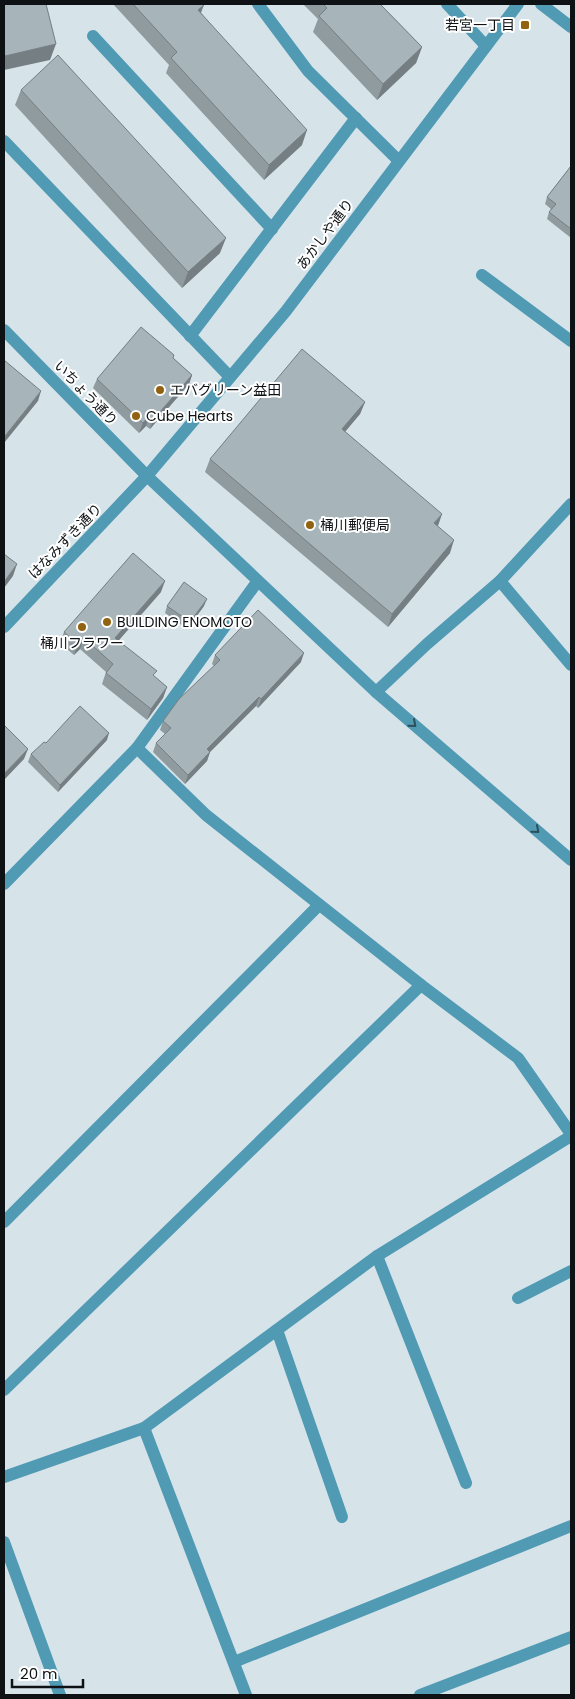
<svg xmlns="http://www.w3.org/2000/svg" width="575" height="1699" font-family="Poppins,'Noto Sans JP',sans-serif">
	<style>
		.lines { fill: none; stroke-linecap: round; stroke-linejoin: round }
		.minor { stroke: #519ab4; stroke-width: 12 }
		.wall { fill: #909ba0 }
		.shaded-wall { fill: #757e82 }
		.building { fill: #a7b4ba; stroke: #757e82 }
		.oneway { stroke: #2c4f5c }
		.poi-dot { fill: #91620f; stroke: #fff; stroke-width: 2 }
		.labels { text-anchor: middle; dominant-baseline: central; stroke-width: 4; stroke-linejoin: round; paint-order: stroke }
		.poi-label { font-size: 14px; fill: #0e1214; stroke: #fff; text-anchor: start }
		.street-label { font-size: 14px; fill: #0e1214; stroke: #fff }
	</style>
	<rect width="100%" height="100%" fill="#d6e4ea"/>
	<g class="lines">
		<g class="minor">
			<path d="M258 4 308 71 399 161"/>
			<path d="M447 4 486 46"/>
			<path d="M541 4 571 27"/>
			<path d="M93 36 272 229"/>
			<path d="M4 141 230 377"/>
			<path d="M482 275 571 341"/>
			<path d="M4 330 147 476 376 692 571 860"/>
			<path d="M190 336 356 118"/>
			<path d="M500 581 571 665"/>
			<path d="M4 627 147 476 286 311 518 4"/>
			<path d="M376 692 427 644 500 581 571 504"/>
			<path d="M137 748 206 815 421 985 518 1058 571 1134"/>
			<path d="M4 884 137 748 257 582"/>
			<path d="M4 1222 319 905"/>
			<path d="M377 1256 466 1483"/>
			<path d="M518 1298 571 1271"/>
			<path d="M277 1330 342 1517"/>
			<path d="M4 1390 421 985"/>
			<path d="M144 1428 246 1695"/>
			<path d="M4 1477 144 1428 377 1256 571 1136"/>
			<path d="M4 1542 60 1695"/>
			<path d="M234 1662 571 1526"/>
			<path d="M420 1695 571 1637"/>
		</g>
	</g>
	<g class="wall">
		<path d="M113 4H203L201 13 302 145 264 180 166 73 169 65Z"/>
		<path d="M303 4H380L422 47 416 63 377 100 313 32 318 19Z"/>
		<path d="M21 90 220 253 182 288 15 105Z"/>
		<path d="M571 166V238L547 219 549 212 551 209 545 204 547 197Z"/>
		<path d="M173 358 192 375 189 384 150 429 146 426 139 433 93 388 97 379Z"/>
		<path d="M365 402 360 414 345 432 438 526 450 553 388 627 205 472 210 459Z"/>
		<path d="M161 592 119 640 154 677 167 687 163 698 147 720 102 684 106 672 80 649 74 655 60 643 64 632Z"/>
		<path d="M167 606H204L187 629 165 613Z"/>
		<path d="M215 655 301 662 258 708 256 706 210 752 207 761 185 784 153 752 156 743 165 734 160 730 163 721 214 666 212 664Z"/>
		<path d="M107 740 58 792 28 762 31 754Z"/>
	</g>
	<g class="shaded-wall">
		<path d="M204 5 198 20V10Z"/>
		<path d="M56 44 50 60 4 70V58L5 56Z"/>
		<path d="M422 47 416 63 377 100 383 84Z"/>
		<path d="M307 130 302 145 264 180 269 165Z"/>
		<path d="M226 238 220 253 182 288 188 272Z"/>
		<path d="M192 375 189 384 150 429 153 420Z"/>
		<path d="M41 391 38 401 4 443 5 436Z"/>
		<path d="M365 402 360 414 337 441 342 429Z"/>
		<path d="M149 416 146 426 139 433 143 423Z"/>
		<path d="M442 514 438 526 434 523Z"/>
		<path d="M454 540 450 553 388 627 392 614Z"/>
		<path d="M17 564 13 576 4 588V582Z"/>
		<path d="M165 581 161 592 112 648 115 638Z"/>
		<path d="M207 599 204 606 187 629 190 622Z"/>
		<path d="M84 638 80 649 74 655 78 644Z"/>
		<path d="M304 653 301 662 258 708 261 699Z"/>
		<path d="M167 687 163 698 147 720 151 709Z"/>
		<path d="M259 697 256 706 204 758 207 749Z"/>
		<path d="M109 733 107 740 58 792 60 785Z"/>
		<path d="M28 749 24 759 4 780V774Z"/>
		<path d="M210 752 207 761 185 784 188 775Z"/>
	</g>
	<g class="building">
		<path d="M4 4H46L56 44 5 56 4 52Z"/>
		<path d="M133 4H203L204 5 198 10 307 130 269 165 171 58 177 52Z"/>
		<path d="M323 4H380L422 47 383 84 319 16 327 8Z"/>
		<path d="M58 55 226 238 188 272 21 90Z"/>
		<path d="M571 166V229L549 212 556 204 547 197Z"/>
		<path d="M141 327 174 355 173 358 192 375 153 420 149 416 143 423 97 379Z"/>
		<path d="M302 349 365 402 342 429 442 514 434 523 454 540 392 614 210 459Z"/>
		<path d="M4 360 41 391 5 436 4 435Z"/>
		<path d="M133 553 165 581 115 638 157 671 153 675 167 687 151 709 106 673 113 664 84 638 78 644 64 632Z"/>
		<path d="M4 554 17 564 4 582Z"/>
		<path d="M184 582 207 599 190 622 167 606Z"/>
		<path d="M258 610 304 653 261 699 259 697 207 749 210 752 188 775 156 743 171 728 163 721 179 699 220 660 215 655Z"/>
		<path d="M80 706 109 733 60 785 31 754 44 742 46 743Z"/>
		<path d="M4 725 28 749 4 774Z"/>
	</g>
	<defs><path id="oneway-chevron" d="M-2-3.5L2.5 0L-2 3.5" fill="none" stroke-width="1.6" stroke-linecap="round" stroke-linejoin="round" transform="scale(1.25)"/></defs>
	<g class="oneway">
		<use href="#oneway-chevron" transform="translate(413 724) rotate(41)"/>
		<use href="#oneway-chevron" transform="translate(536 830) rotate(41)"/>
	</g>
	<g class="poi-dot">
		<rect x="520" y="20" width="10" height="10" rx="2.5"/>
		<circle cx="160" cy="390" r="5"/>
		<circle cx="136" cy="416" r="5"/>
		<circle cx="310" cy="525" r="5"/>
		<circle cx="107" cy="622" r="5"/>
		<circle cx="82" cy="627" r="5"/>
	</g>
	<g class="labels">
		<g class="poi-label">
			<text x="515" y="25" text-anchor="end">若宮一丁目</text>
			<text x="170" y="390">エバグリーン益田</text>
			<text x="146" y="416">Cube Hearts</text>
			<text x="320" y="525">桶川郵便局</text>
			<text x="117" y="622">BUILDING ENOMOTO</text>
			<text x="82" y="643" text-anchor="middle">桶川フラワー</text>
		</g>
		<g class="street-label">
			<text transform="translate(325 234) rotate(-53)">あかしや通り</text>
			<text transform="translate(86 393) rotate(46)">いちょう通り</text>
			<text transform="translate(65 541) rotate(-46)">はなみずき通り</text>
		</g>
	</g>
	<rect width="575" height="1699" fill="none" stroke="#0e1214" stroke-width="10"/>
	<path d="M12 1679v8h71v-8" fill="none" stroke="#0e1214" stroke-width="2.5"/>
	<text x="20" y="1679" font-size="15" fill="#0e1214" stroke="#ffffff" stroke-width="4" paint-order="stroke">20 m</text>
</svg>
